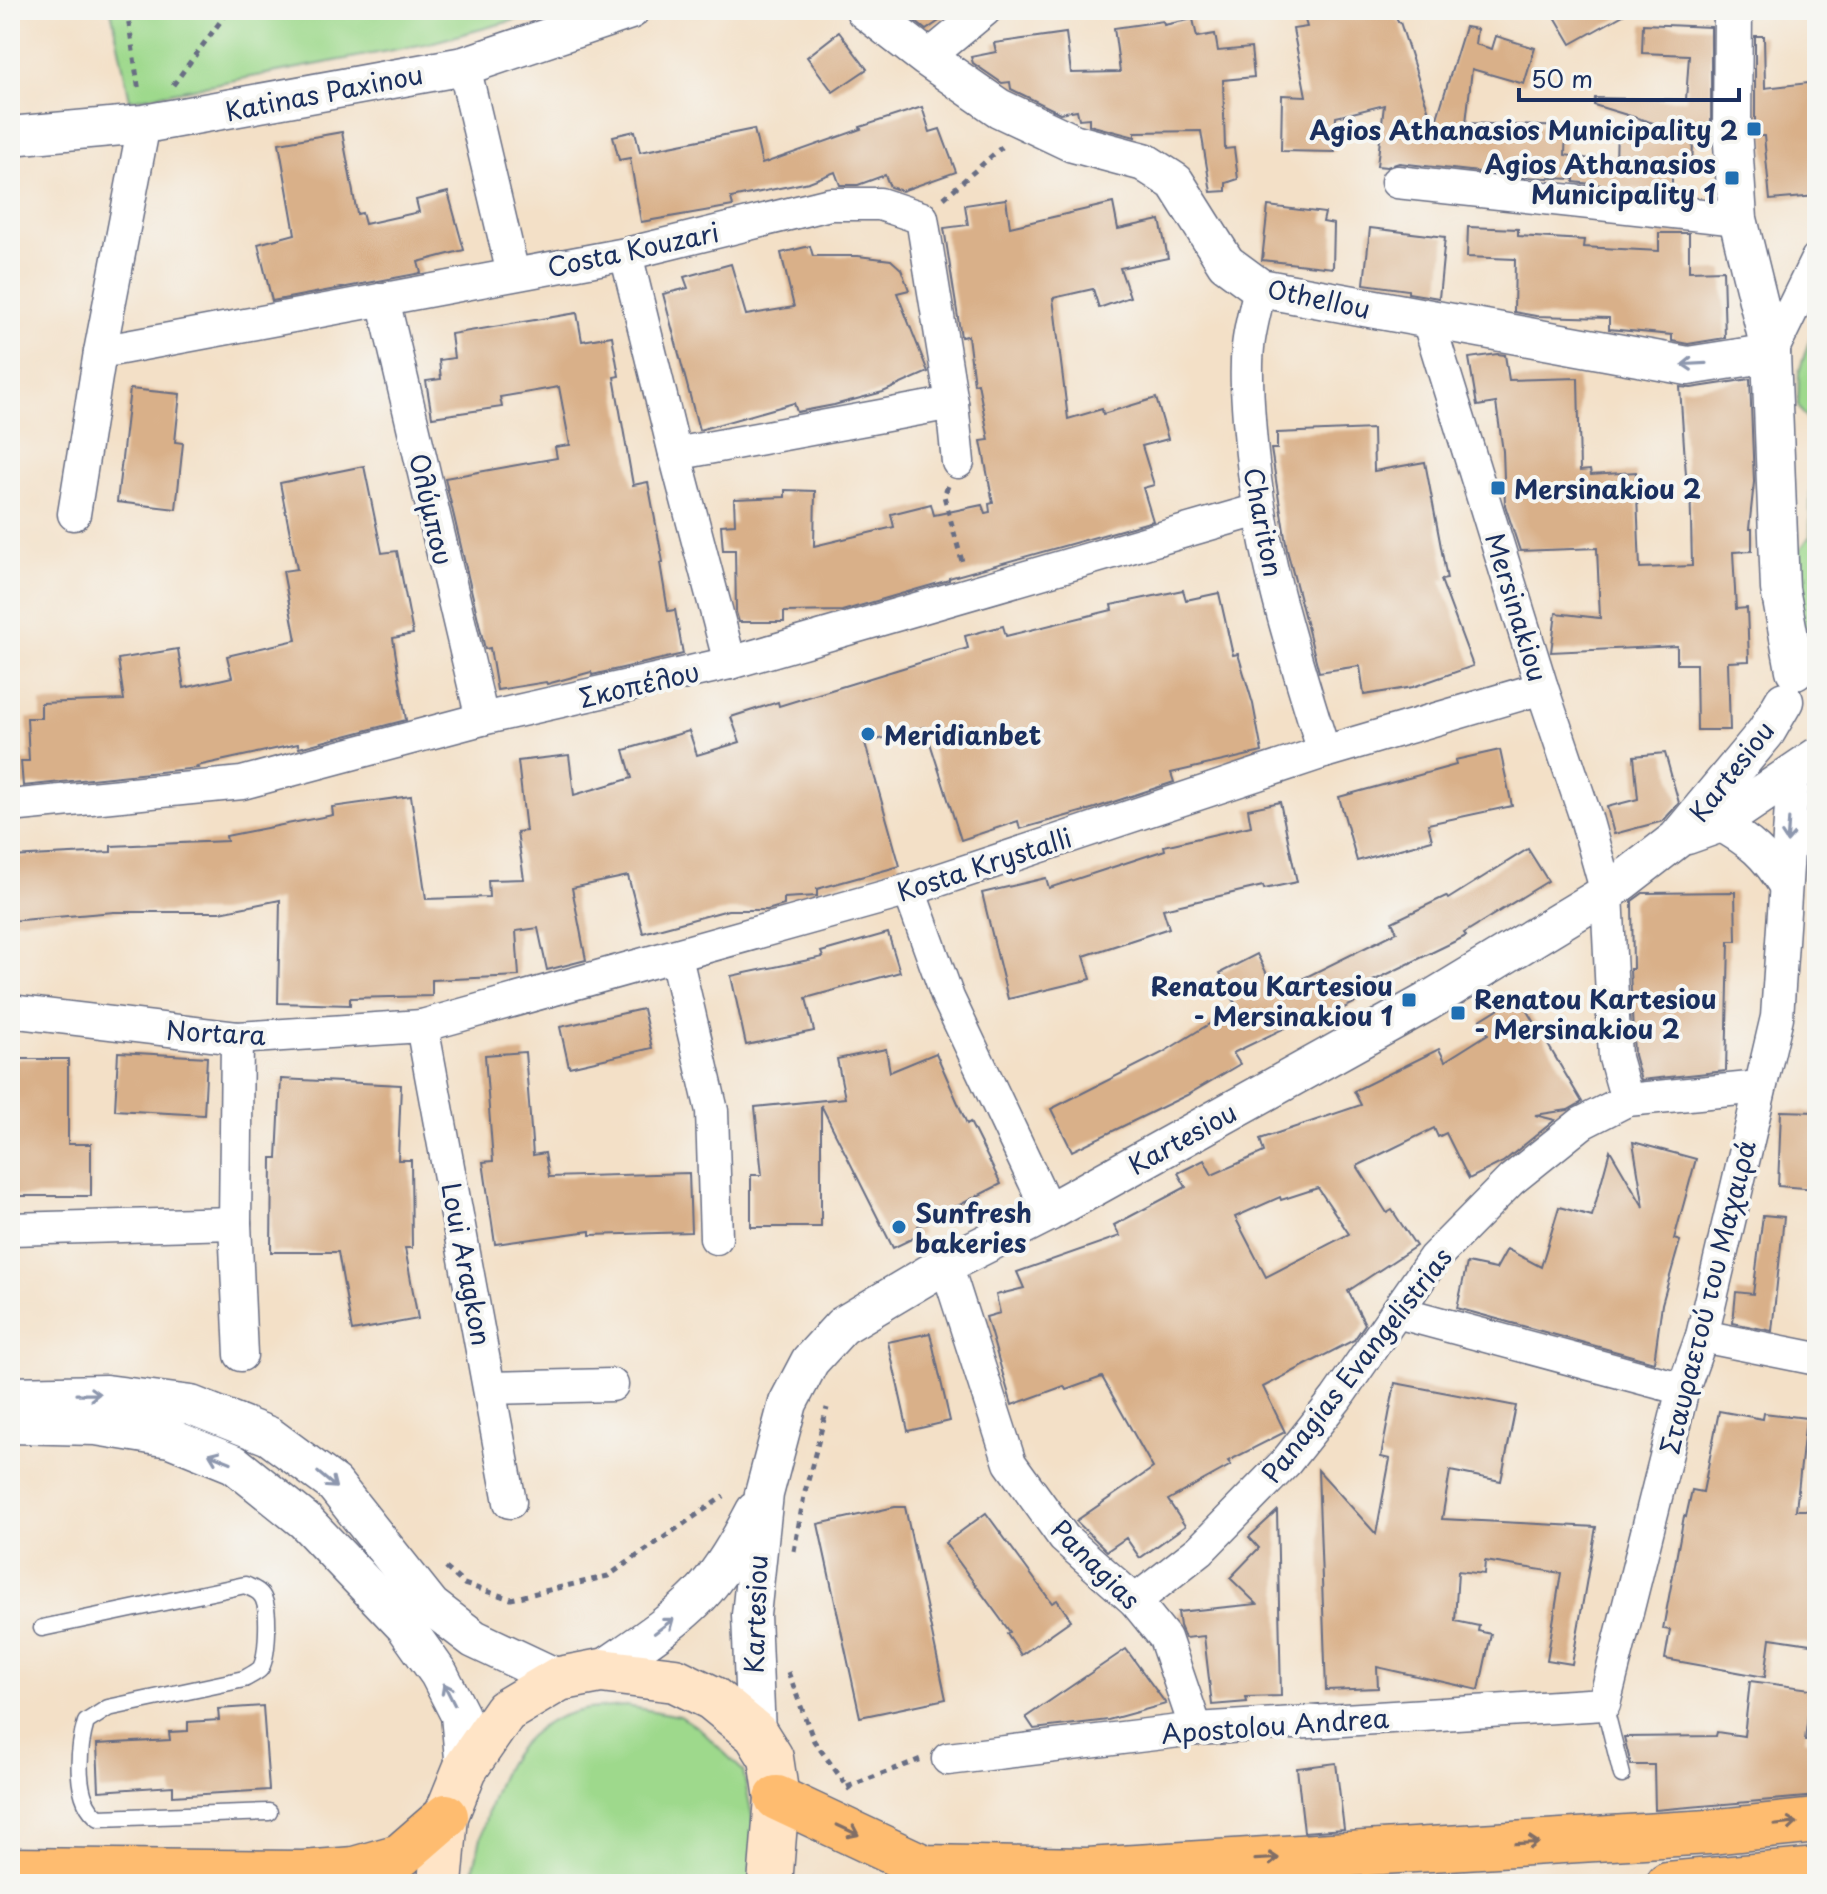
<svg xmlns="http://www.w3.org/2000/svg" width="1827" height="1894" font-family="'Playpen Sans',sans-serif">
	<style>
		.green { fill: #9ed98c; stroke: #5c8475; stroke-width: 2 }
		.building { fill: #d9b089; fill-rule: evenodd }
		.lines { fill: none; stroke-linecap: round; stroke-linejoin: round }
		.service-casing { stroke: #676d83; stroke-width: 19 }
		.minor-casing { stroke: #676d83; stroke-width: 35 }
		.tertiary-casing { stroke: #676d83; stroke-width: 41 }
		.secondary-casing { stroke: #676d83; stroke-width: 47 }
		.trunk-casing { stroke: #676d83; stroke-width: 47 }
		.path { stroke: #676d83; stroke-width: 5; stroke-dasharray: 6 6; stroke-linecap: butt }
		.service { stroke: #fff; stroke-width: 16 }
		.minor { stroke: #fff; stroke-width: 32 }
		.tertiary { stroke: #fff; stroke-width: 38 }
		.secondary { stroke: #ffe4c6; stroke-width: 44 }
		.trunk { stroke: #febc70; stroke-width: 44 }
		.oneway { stroke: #8d97ae }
		.oneway2 { stroke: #816e66 }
		.poi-dot { fill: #1f6fb2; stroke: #f6f6f2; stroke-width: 3 }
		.labels { text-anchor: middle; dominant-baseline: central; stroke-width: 8; stroke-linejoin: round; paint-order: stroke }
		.street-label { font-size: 26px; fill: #1b2f5e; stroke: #f6f6f2 }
		.poi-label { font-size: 26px; font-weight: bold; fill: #1b2f5e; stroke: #f6f6f2; text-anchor: start }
	</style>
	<rect width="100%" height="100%" fill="#f6f6f2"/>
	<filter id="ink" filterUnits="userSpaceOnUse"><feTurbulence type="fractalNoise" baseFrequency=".0125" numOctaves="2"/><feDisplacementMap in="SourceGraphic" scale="16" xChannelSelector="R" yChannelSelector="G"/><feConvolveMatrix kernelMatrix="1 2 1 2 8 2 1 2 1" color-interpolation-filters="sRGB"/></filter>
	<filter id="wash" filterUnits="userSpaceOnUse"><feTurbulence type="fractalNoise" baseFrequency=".006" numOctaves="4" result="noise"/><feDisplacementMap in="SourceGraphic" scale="32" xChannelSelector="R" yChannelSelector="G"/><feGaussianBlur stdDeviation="1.8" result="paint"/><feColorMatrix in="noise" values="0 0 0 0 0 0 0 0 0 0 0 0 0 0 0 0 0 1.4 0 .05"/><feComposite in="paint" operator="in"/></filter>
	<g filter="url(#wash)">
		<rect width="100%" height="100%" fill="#f3e0c7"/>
		<g class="green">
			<path d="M111 10H552L430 43 130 100Z"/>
			<path d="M1817 316V634H1810L1791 601V562L1810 536V425L1798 406 1799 372Z"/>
			<path d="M626 1706 680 1716 700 1729 743 1771 761 1860 755 1884H470C488 1813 496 1727 583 1710 597 1707 612 1707 626 1706Z"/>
		</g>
		<g id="blocks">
			<g class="building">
				<path d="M901 10H955L926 30Z"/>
				<path d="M1302 10H1328L1330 19 1361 10H1394L1398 22H1400L1434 128 1465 27 1477 29 1475 44 1492 49 1496 36 1535 48 1524 84 1472 69 1466 123 1566 127 1565 155 1616 163 1617 129 1659 131 1660 125 1594 105 1595 98 1686 100 1689 55 1642 53 1643 24 1711 27V137H1703V144L1693 143 1692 166 1672 165V193L1574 182V179L1523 177 1399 163 1387 167 1377 166 1384 105 1336 117 1335 152 1281 151 1282 95 1306 96 1293 29 1307 27Z"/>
				<path d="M1551 10H1632L1571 44Z"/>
				<path d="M1193 19 1197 37 1215 34 1218 51 1251 48 1254 77 1223 80 1225 149 1234 148 1238 179 1226 183V191L1211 192 1201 131 1135 132V137L1089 125V118L1079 119 1077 110 1060 113 1011 89 1010 82 1002 83 973 63 971 57 996 52 994 43 1066 33 1071 73 1120 72 1114 28 1163 21 1164 25Z"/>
				<path d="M839 32 867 69 833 92 807 57Z"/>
				<path d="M1755 36H1764L1765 88 1817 82V196L1770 200 1764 136H1755Z"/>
				<path d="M922 107 930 132 940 129 956 172 902 191 890 187 885 175 858 185H840L835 172 809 182 731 198 733 206 641 222 630 158 619 160 613 136 635 131 640 152 754 129 762 164 861 129 860 127Z"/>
				<path d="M342 132 357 214 362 213 365 224 419 212 416 200 448 192 464 250 418 262 421 273 272 301 258 244 295 234 279 143Z"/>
				<path d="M1006 199 1010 227 1113 203 1118 229 1160 220 1168 258 1120 268 1130 297 1099 308 1093 289 1053 298 1068 419 1102 409 1103 414 1156 398 1168 439 1142 446 1154 485 1143 488 1153 521 949 578V580L842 611 784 612V622H739L736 612 735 550H723L721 525 735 524 734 499 785 497V490L815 491 814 546 894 527 891 514 931 504 934 515 982 505 985 513 990 512 989 504 993 503 981 441 989 440 978 383 974 384 968 336 961 337 944 228 968 225 965 205Z"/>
				<path d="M1268 206 1325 213 1323 222 1334 224 1333 268 1262 260Z"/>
				<path d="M1468 227 1518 229V236L1584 240 1583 247 1659 251V233H1689V271L1723 270 1725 338 1688 344 1672 341V335L1609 329V318L1536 316 1514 312 1515 259 1467 257Z"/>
				<path d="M1370 228 1445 237 1439 298 1408 293V290L1364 284Z"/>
				<path d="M810 246 813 256H858L891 260 901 269 909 290 897 293 928 372 883 392 834 405 797 412 794 403 699 430 663 294 688 288 684 277 731 264 746 315 794 307 781 253Z"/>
				<path d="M577 313 582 341 612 336 619 376 614 377 633 485 648 482 663 562 660 563 668 611 675 610 683 654 592 675 591 672 547 684 546 682 497 690 490 648 485 649 445 478 557 458 555 447 570 445 559 387 500 397 502 407 432 417 426 381 441 379 439 360 454 358 451 334Z"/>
				<path d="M1497 354 1505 355 1509 380 1578 378 1580 471 1590 470 1591 475 1636 472 1640 568 1692 566 1690 475H1686L1680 387 1691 388 1750 379 1754 482 1749 529H1752V551L1733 552 1736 609 1747 608 1749 661 1728 662 1730 730H1697L1696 664H1677V646L1551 652 1556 613 1600 618 1597 548 1520 551 1505 505 1503 451 1496 403 1477 406 1469 358Z"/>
				<path d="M130 389 180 394 175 442 183 443 176 509 117 502Z"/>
				<path d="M1373 429 1374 471 1425 462 1447 579 1441 580 1473 666 1413 687 1364 695 1360 666 1319 672 1287 550 1271 449H1277V433Z"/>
				<path d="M364 466 382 553 397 551 413 634 393 638 406 720 299 748 298 744 197 766 198 768 23 786 21 761H29L27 718H41V703L124 700 118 659 178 649 184 688 232 677 227 656 296 640 283 571 297 569 280 483Z"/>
				<path d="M1183 590 1186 600 1219 593 1233 655 1238 654 1253 704 1262 752 1171 773 1174 782 1095 808 1020 829 1018 821 961 840 925 727 865 743 900 866 817 889V896L784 898V905L767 910H728L643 933 628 876 572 888 586 960 547 970 538 928 516 931 519 976 432 980V996L350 998V1005L278 1003 280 900 220 912H114L10 921V857L111 852V846L227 841 226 836 333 815 332 807 411 796 426 899 489 897 488 880 524 879 517 832 526 831 518 761 569 755 574 795 632 778 624 750 689 731 697 755 740 742 731 717 778 702 779 706 968 648 965 636 1003 626 1006 636 1112 610 1111 605Z"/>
				<path d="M1500 750 1512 806 1428 824 1432 840 1357 861 1339 797 1456 765 1455 760Z"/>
				<path d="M1665 753 1679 803 1663 821 1614 834 1607 807 1638 799 1634 756Z"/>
				<path d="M1280 802 1297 882 1264 889 1263 886 1163 909 1169 928 1084 956 1091 979 1008 999 982 893 1046 878 1049 888 1165 850 1164 846 1251 826 1248 809Z"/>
				<path d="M1528 849 1548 881 1464 933 1466 936 1373 981 1378 991 1320 1020 1316 1013 1233 1053 1240 1064 1187 1095 1072 1151 1051 1109 1162 1053 1237 1007 1220 973 1257 954 1276 992 1397 932 1392 922 1446 896 1448 899Z"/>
				<path d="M1735 892 1736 941H1729L1726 1071 1641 1080 1634 1055 1630 969H1633L1632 901 1643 893Z"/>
				<path d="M888 933 900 972 806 998 814 1031 746 1045 731 976 823 957 821 952Z"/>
				<path d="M1519 996 1582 1102 1568 1110 1535 1115 1555 1120 1503 1162 1469 1179 1446 1133 1438 1137 1434 1128 1357 1166 1387 1213 1392 1210 1416 1246 1348 1291 1365 1324 1354 1340 1263 1387 1285 1432 1228 1461 1231 1465 1168 1500 1185 1526 1140 1558 1126 1538 1107 1551 1076 1521 1153 1468 1102 1377 1066 1390 1064 1386 1012 1405 986 1317 1000 1313 996 1295 1024 1288 1017 1272 1120 1236 1114 1225 1186 1187 1178 1173 1204 1160 1212 1175 1264 1152 1260 1139 1361 1105 1354 1091 1439 1049 1445 1061 1488 1034 1480 1020ZM1318 1188 1349 1234 1266 1277 1235 1217 1280 1197 1281 1200Z"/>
				<path d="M643 1009 652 1048 569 1067 560 1027Z"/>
				<path d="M886 1049 890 1072 936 1053 967 1124 970 1122 1001 1184 918 1226 922 1234 893 1248 821 1105V1227H751V1175H762L755 1107 845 1098 837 1059Z"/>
				<path d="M118 1052 207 1057 204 1115 115 1110Z"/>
				<path d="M525 1052 533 1155 545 1153 549 1177 689 1173 691 1232 590 1235V1231L495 1244 483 1162 493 1161 485 1055Z"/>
				<path d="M10 1059H68V1144H91V1196H10Z"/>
				<path d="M281 1079 401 1085 398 1160H411L412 1248H405L418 1319 352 1331 338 1252H271L272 1158H277Z"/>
				<path d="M1781 1111 1817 1112V1189L1778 1186Z"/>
				<path d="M1633 1142 1696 1159 1674 1239 1680 1241 1662 1304 1654 1362 1457 1308 1467 1263 1496 1269 1507 1249 1541 1267 1559 1207 1592 1216 1610 1150 1644 1208Z"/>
				<path d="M1763 1215 1784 1217 1772 1331 1733 1323 1736 1292 1753 1294Z"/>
				<path d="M930 1333 950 1421 908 1431 888 1342Z"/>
				<path d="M1395 1383 1516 1406 1501 1481 1450 1471 1442 1519 1596 1527 1572 1664 1547 1660 1561 1573 1485 1561 1484 1574 1458 1571 1455 1621 1479 1626 1478 1631 1491 1634 1479 1690 1377 1667 1378 1688 1326 1690 1318 1470 1376 1534 1390 1459 1381 1457Z"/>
				<path d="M1719 1411 1763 1419 1764 1413 1806 1418 1796 1510H1817V1645L1770 1638 1765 1677 1665 1659 1670 1630 1663 1629 1684 1516 1686 1517 1692 1490 1703 1492Z"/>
				<path d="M895 1507H905L946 1699 860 1717 818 1524Z"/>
				<path d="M1277 1511 1281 1696 1246 1697 1247 1702 1212 1705 1204 1636 1185 1638 1180 1626 1178 1612 1257 1604 1230 1578 1259 1548 1249 1537Z"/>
				<path d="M986 1513 1052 1603 1057 1600 1071 1620 1021 1655 1007 1634 1010 1632 945 1543Z"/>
				<path d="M1126 1649 1166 1704 1108 1720 1034 1729 1026 1717Z"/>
				<path d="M1750 1681 1811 1689 1805 1740H1817V1796L1655 1810 1654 1765H1631L1624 1737 1716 1736 1717 1732 1744 1736Z"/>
				<path d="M263 1706 269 1790 173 1796V1786L99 1791 97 1744 170 1740 169 1732 188 1731V1722L219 1720 218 1709Z"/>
				<path d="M1336 1763 1344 1829 1304 1832 1297 1768Z"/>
			</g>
		</g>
	</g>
	<g filter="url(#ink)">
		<use href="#blocks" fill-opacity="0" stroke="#676d83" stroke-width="2"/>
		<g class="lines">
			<g class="service-casing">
				<g id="service">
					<path d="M42 1628 245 1585C253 1589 261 1591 264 1600 269 1612 268 1658 260 1669 256 1673 249 1676 244 1679L108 1708 86 1722C78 1749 73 1800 99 1818L269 1812"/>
					<path d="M1604 1704 1622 1775"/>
				</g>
			</g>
			<g class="minor-casing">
				<g id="minor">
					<path d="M927 58 985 10"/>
					<path d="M464 66 513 274"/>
					<path d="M1397 182 1738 219"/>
					<path d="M626 254 675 454 730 663"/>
					<path d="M1260 288C1256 307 1250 327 1248 347 1245 375 1248 405 1250 432 1258 542 1291 647 1324 752"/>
					<path d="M383 299 482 719"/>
					<path d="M1428 320 1542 688 1586 818 1607 893 1615 1058 1627 1100"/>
					<path d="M100 352 626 254 830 204H880L922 218 952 403 958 462"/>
					<path d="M1771 353 1817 259"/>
					<path d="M675 454 952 403"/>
					<path d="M74 514 100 352 144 124"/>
					<path d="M10 806 242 783 482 719 730 663 1258 510"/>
					<path d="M1718 824C1750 841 1766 855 1785 886"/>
					<path d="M909 890 948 998 1049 1212"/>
					<path d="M676 957 712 1111 716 1238"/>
					<path d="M10 1011 237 1038 422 1026 909 890 1324 752 1542 688"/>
					<path d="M422 1026 510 1502"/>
					<path d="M237 1038 235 1223 241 1355"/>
					<path d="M10 1229 235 1223"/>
					<path d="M946 1264 1010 1463 1064 1538 1135 1601 1165 1638 1196 1729"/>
					<path d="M1397 1312 1683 1389"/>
					<path d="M1702 1336 1817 1359"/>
					<path d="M490 1388 612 1385"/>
					<path d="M1135 1601 1200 1550 1286 1462 1336 1399 1434 1258 1511 1180 1582 1123 1627 1100 1760 1087"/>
					<path d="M948 1759 1196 1729 1604 1704 1683 1389 1702 1336 1777 1017 1793 776"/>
				</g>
			</g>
			<g class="tertiary-casing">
				<g id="tertiary">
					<path d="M865 10 927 58 999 108 1073 143 1144 162 1175 182 1226 263 1260 288 1688 366 1771 353"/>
					<path d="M1733 10 1732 128 1738 219 1771 353 1780 589 1795 670"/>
					<path d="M10 136 144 124 464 66 630 10"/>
					<path d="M1687 835 1718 824 1817 757"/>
					<path d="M10 1396 106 1394 191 1405 269 1436 334 1484 431 1606 474 1639 559 1679"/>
					<path d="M10 1424 96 1426 170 1438 234 1464 305 1521 405 1626 439 1674 460 1715 465 1769"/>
					<path d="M601 1671C635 1647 671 1625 700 1595 722 1572 740 1540 755 1511"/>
					<path d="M756 1734 751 1615 764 1494 788 1403 810 1361 842 1326 946 1264 1049 1212 1427 1002 1607 893 1677 839 1766 732 1784 701"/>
				</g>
			</g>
			<g class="secondary-casing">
				<path id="secondary" d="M440 1884 446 1816 465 1769 505 1711 559 1679 601 1671 675 1680 712 1698 756 1734 771 1758 777 1798 770 1884"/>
			</g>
			<g class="trunk-casing">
				<g id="trunk">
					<path d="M777 1798 924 1867 1087 1870 1709 1832 1817 1821"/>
					<path d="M10 1870 303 1873 354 1869 400 1856 446 1816"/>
					<path d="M1668 1884 1817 1870"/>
				</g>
			</g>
			<g class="path">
				<path d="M127 10 139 92"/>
				<path d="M173 85 229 10"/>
				<path d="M944 198 1002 147"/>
				<path d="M948 486 944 496 963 565"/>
				<path d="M794 1551 804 1496 827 1408"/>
				<path d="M446 1568 464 1584 511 1599 608 1576 724 1496"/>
				<path d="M788 1672 814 1741 850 1790"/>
				<path d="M847 1787 921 1759"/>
			</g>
			<use href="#service" class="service"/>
			<use href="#minor" class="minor"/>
			<use href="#tertiary" class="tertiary"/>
			<use href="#secondary" class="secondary"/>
			<use href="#trunk" class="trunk"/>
		</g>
		<defs><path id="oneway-shaft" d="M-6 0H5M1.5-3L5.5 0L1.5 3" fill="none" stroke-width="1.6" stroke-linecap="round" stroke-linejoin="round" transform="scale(2)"/></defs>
		<g class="oneway">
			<use href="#oneway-shaft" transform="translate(1694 364) rotate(177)"/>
			<use href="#oneway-shaft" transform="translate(1788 831) rotate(94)"/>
			<use href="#oneway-shaft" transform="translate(88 1394) rotate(-1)"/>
			<use href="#oneway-shaft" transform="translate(220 1458) rotate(-158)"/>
			<use href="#oneway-shaft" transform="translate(327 1480) rotate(40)"/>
			<use href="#oneway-shaft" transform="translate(664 1626) rotate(-37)"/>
			<use href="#oneway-shaft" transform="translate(449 1694) rotate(-117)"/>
		</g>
		<g class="oneway2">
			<use href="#oneway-shaft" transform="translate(1786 1824) rotate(-6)"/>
			<use href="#oneway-shaft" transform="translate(848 1830) rotate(25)"/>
			<use href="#oneway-shaft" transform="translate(1527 1843) rotate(-3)"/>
			<use href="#oneway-shaft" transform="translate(1267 1859) rotate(-3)"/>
		</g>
	</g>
	<g class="poi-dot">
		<rect x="1746" y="121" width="16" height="16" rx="4"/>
		<rect x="1724" y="170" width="16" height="16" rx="4"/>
		<rect x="1490" y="480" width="16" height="16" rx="4"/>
		<circle cx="868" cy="734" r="8"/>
		<rect x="1401" y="992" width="16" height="16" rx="4"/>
		<rect x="1450" y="1005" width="16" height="16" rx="4"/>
		<circle cx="899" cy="1227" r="8"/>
	</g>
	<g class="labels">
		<g class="street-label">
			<text transform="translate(324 92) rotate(-11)">Katinas Paxinou</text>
			<text transform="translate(633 249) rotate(-12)">Costa Kouzari</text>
			<text transform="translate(1319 298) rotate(12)">Othellou</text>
			<text transform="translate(432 509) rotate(77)">Ολύμπου</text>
			<text transform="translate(1264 522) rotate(79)">Chariton</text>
			<text transform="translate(1517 607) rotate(73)">Mersinakiou</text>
			<text transform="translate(639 684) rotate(-13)">Σκοπέλου</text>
			<text transform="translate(1731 771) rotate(-52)">Kartesiou</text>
			<text transform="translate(984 864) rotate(-18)">Kosta Krystalli</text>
			<text transform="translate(216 1032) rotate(3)">Nortara</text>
			<text transform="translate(1182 1138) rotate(-29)">Kartesiou</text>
			<text transform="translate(467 1264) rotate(79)">Loui Aragkon</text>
			<text transform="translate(1707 1297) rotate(-76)">Σταυραετού του Μαχαιρά</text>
			<text transform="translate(1356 1365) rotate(-52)">Panagias Evangelistrias</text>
			<text transform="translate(1096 1564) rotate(45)">Panagias</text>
			<text transform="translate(755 1614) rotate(-88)">Kartesiou</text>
			<text transform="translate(1275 1725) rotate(-4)">Apostolou Andrea</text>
		</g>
		<g class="poi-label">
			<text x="1738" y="129" text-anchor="end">Agios Athanasios Municipality 2</text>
			<text x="1716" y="163" text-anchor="end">Agios Athanasios<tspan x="1716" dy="30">Municipality 1</tspan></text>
			<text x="1514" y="488">Mersinakiou 2</text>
			<text x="884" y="734">Meridianbet</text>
			<text x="1393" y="985" text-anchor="end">Renatou Kartesiou<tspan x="1393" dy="30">- Mersinakiou 1</tspan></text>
			<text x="1474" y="998">Renatou Kartesiou<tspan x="1474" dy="30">- Mersinakiou 2</tspan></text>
			<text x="915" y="1212">Sunfresh<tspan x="915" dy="30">bakeries</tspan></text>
		</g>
	</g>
	<rect width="1827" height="1894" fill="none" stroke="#f6f6f2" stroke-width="40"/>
	<path d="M1519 88v12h220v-12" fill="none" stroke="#1b2f5e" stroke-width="4"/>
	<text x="1531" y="88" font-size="24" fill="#1b2f5e" stroke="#f6f6f2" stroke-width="6" paint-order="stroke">50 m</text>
</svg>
